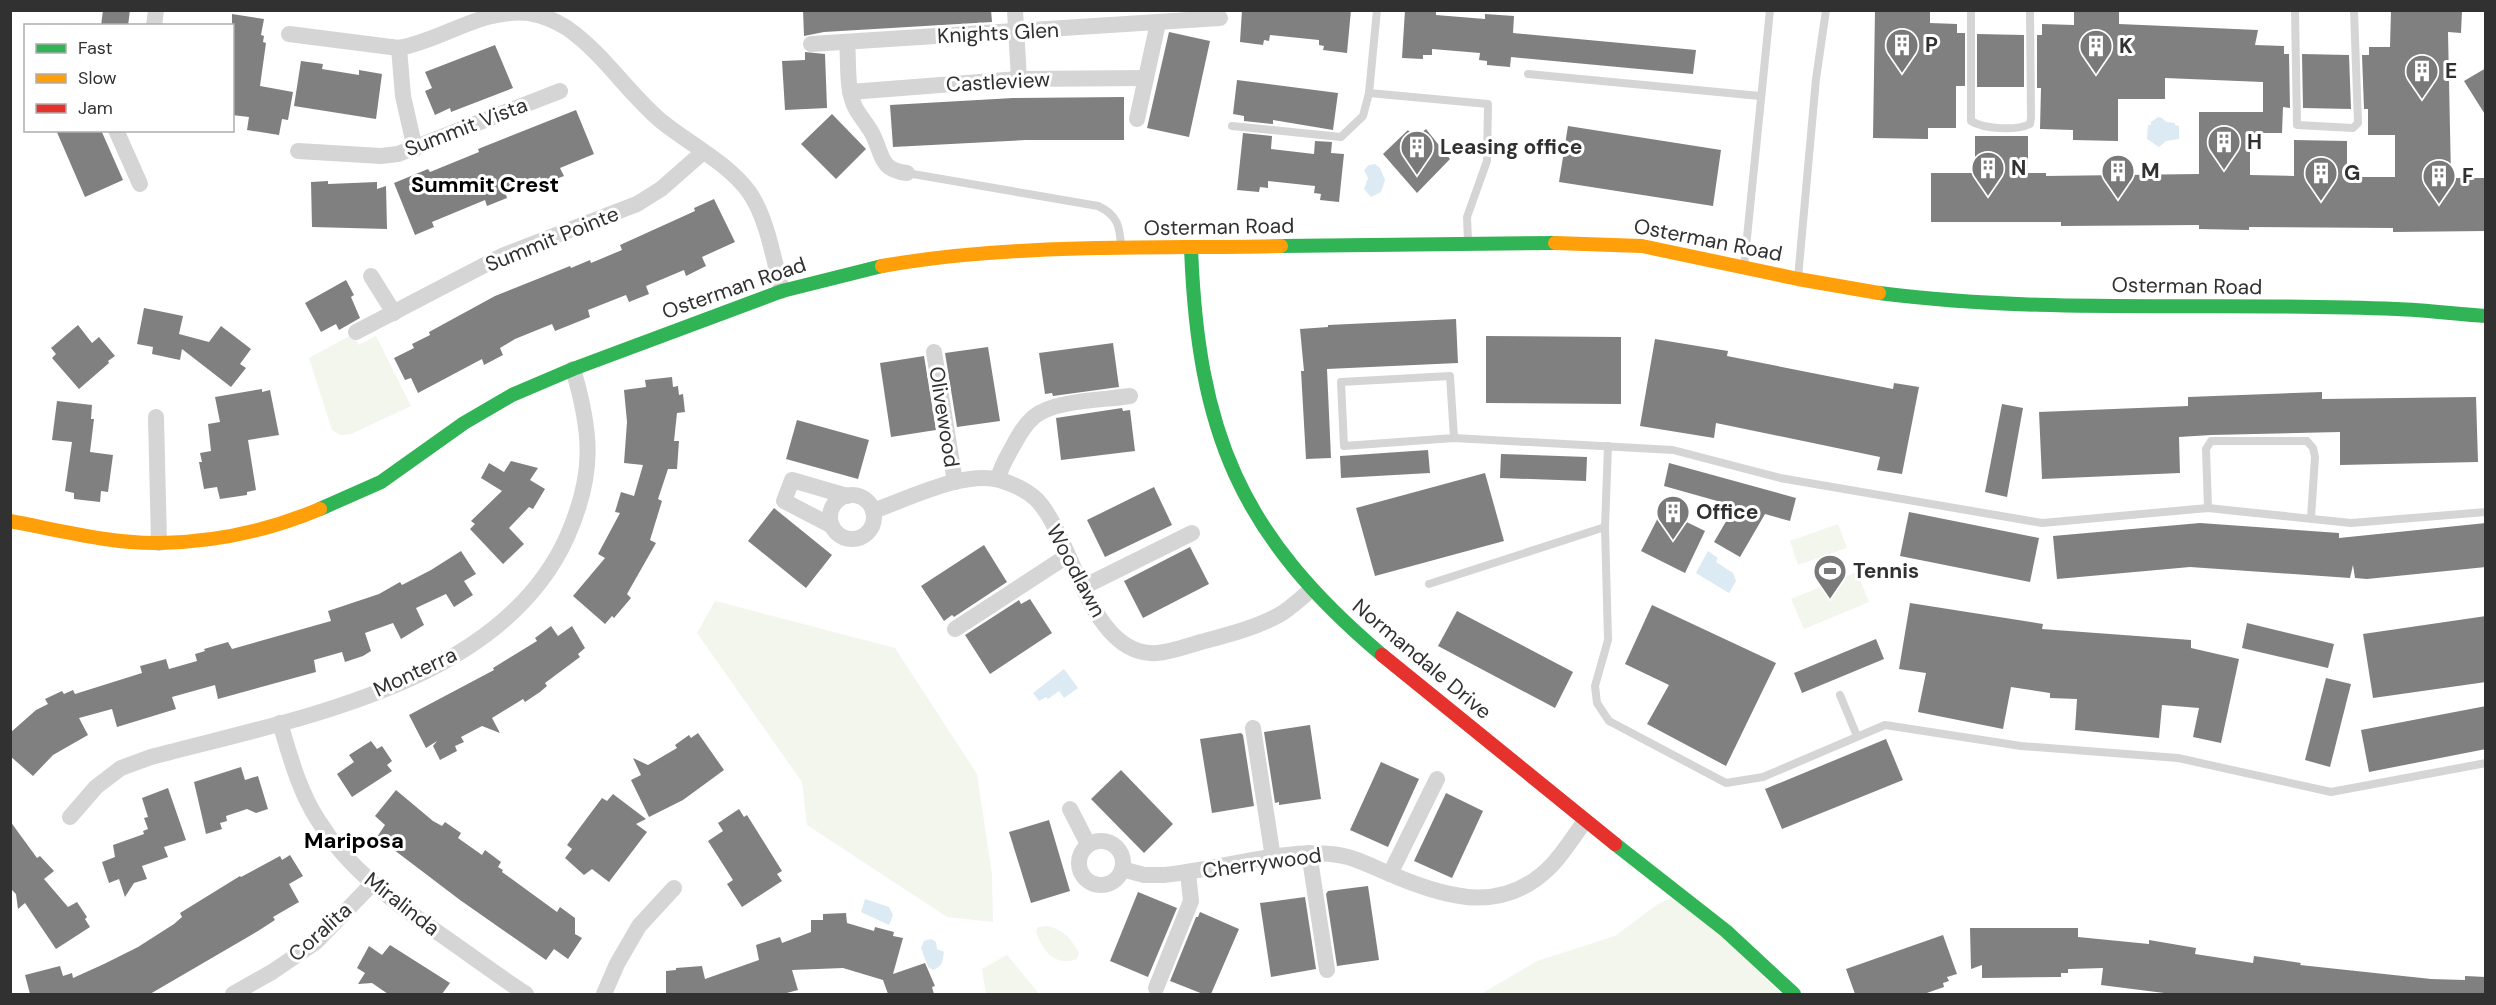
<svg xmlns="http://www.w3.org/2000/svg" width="2496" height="1005" font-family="'DM Sans',sans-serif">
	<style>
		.green { fill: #f2f6ed }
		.water { fill: #dbeaf3 }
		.building { fill: #808080 }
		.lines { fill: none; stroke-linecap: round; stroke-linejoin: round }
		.lane { stroke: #d5d5d5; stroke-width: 8 }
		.street { stroke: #d5d5d5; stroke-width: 16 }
		.fast { stroke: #30b455; stroke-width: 14 }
		.slow { stroke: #ff9f0a; stroke-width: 14 }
		.jam { stroke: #e5322d; stroke-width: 14 }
		.labels { text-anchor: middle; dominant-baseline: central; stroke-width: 6; stroke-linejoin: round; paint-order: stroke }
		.street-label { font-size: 21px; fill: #313131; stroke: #fff }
		.poi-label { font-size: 21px; font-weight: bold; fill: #313131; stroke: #fff; text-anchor: start }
		.neighbourhood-label { font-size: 22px; font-weight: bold; fill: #000; stroke: #fff }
	</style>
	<rect width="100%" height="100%" fill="#fff"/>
	<g class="green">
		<path d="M353 334 359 345 376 336 411 406 351 434 340 435 332 430 309 358Z"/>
		<path d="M1838 524 1847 548 1798 565 1790 541Z"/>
		<path d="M1857 572 1869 602 1804 629 1791 599Z"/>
		<path d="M715 601 895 648 977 774 992 875 993 922 947 917 807 825 802 782 697 633Z"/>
		<path d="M1680 894 1781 994H1481L1537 961 1615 936 1658 904Z"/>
		<path d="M1048 926C1065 931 1070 938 1079 953L1077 959C1055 967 1043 952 1036 931L1038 927Z"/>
		<path d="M1007 955 1039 994H986L982 969Z"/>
	</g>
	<g class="water">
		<path d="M2158 117 2162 118 2166 122 2175 123V125L2179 126V139L2166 141 2159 147 2147 139 2148 125H2151V122Z"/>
		<path d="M1375 164 1380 168 1385 180 1381 192 1371 197 1364 189 1368 178 1364 170 1369 165Z"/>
		<path d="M1708 551 1718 558 1716 562 1733 573 1736 581 1729 593 1696 573Z"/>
		<path d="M1064 669 1078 688 1064 698 1059 691 1048 699 1046 697 1039 701 1033 693Z"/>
		<path d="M865 899 889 907 893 915 889 925 861 912Z"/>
		<path d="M931 939 936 942 937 949 944 952C942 962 943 966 933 970L928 967 921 948 924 941Z"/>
	</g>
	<g class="building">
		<path d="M103 10H130L128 26H101Z"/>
		<path d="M803 10H991L992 22 824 32 804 36Z"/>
		<path d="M1242 10H1351L1347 53 1323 50 1324 46 1319 45V40L1270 35 1269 41 1264 40 1263 45 1240 42Z"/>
		<path d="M1405 10H1436V15L1485 19V14L1514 16 1513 33 1696 50 1693 74 1511 57 1510 67 1487 65V61L1479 60 1480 53 1432 49V55H1423V59L1402 58Z"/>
		<path d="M1875 10H1930V23L1957 24V33H1965V86H1956V128H1928V139L1873 138Z"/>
		<path d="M2074 10H2119V24L2258 30 2255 45 2284 46V54H2289L2290 108 2283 107 2282 133H2250V175L2294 176V140L2347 141V177H2395V135H2368V109H2364L2362 55H2369V47H2390L2391 10 2462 11 2461 33 2448 32 2451 178H2486V231L2393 232V228L2249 227V230L2199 229V225L2061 226V222H1931V173H1975V136H2028V173H2046V176L2199 174V112H2263V82L2165 78V99H2118V141L2073 140V130L2040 129 2041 88H2037V35H2042V24L2074 25Z"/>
		<path d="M232 14 264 19 261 35 264 36 263 42 266 43 260 86 293 92 288 120 282 119 279 135 247 130 249 117 232 115Z"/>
		<path d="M1169 32 1210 41 1189 137 1147 128Z"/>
		<path d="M1977 34 2024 35V87H1977Z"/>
		<path d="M495 45 513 88 451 112 450 108 435 115 425 91 432 88 425 72Z"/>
		<path d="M805 52 825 54 827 108 785 110 782 61 805 60Z"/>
		<path d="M2302 54 2349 55 2351 109 2303 108Z"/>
		<path d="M301 61 323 64 322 69 359 75V70L382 74 376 119 294 106Z"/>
		<path d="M2486 68V116L2464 81Z"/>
		<path d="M1237 80 1338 93 1333 130 1273 120V124L1244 121V116L1233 114Z"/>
		<path d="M1124 97V140H1026L893 147 890 105 1013 98Z"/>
		<path d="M576 110 594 154 560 168 564 176 543 184 540 177 505 191 507 198 487 206 485 200 432 222 434 227 415 235 394 183 428 169 430 172 479 152 478 149Z"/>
		<path d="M832 114 866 149 836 179 801 144Z"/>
		<path d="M1568 126 1721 150 1713 206 1559 182Z"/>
		<path d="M1426 129 1450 159 1417 193 1383 154 1408 130 1415 139Z"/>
		<path d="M56 130H101L123 180 85 197Z"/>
		<path d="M1243 133 1272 136 1271 149 1314 154 1315 141 1332 142 1331 153 1344 154 1339 202 1320 200 1321 194 1314 193 1315 186 1268 181V188L1260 187 1259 192 1237 190Z"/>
		<path d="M328 181V184L377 182V189L386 186 387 229 312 227 311 182Z"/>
		<path d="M714 199 735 242 702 257 706 266 686 276 684 270 646 286 649 294 629 302 626 295 588 310 590 317 555 331 552 324 515 339 500 348 503 355 484 365 482 359 418 393 411 378 405 380 394 358 414 348 412 344 430 335 429 332 495 296 570 266 571 268 590 260 591 263 622 250 620 245 695 211 694 208Z"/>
		<path d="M346 280 354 295 351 297 360 318 339 330 336 324 321 332 305 303Z"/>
		<path d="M144 308 183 316 179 334 209 342 221 326 251 349 240 364 246 368 231 387 182 349 180 360 152 354 153 347 137 344Z"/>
		<path d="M1456 319 1458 363 1327 369 1331 458 1306 459 1301 371H1304L1300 329 1328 327V325Z"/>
		<path d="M78 325 92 343 99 337 115 356 108 361 109 363 79 389 52 358 56 354 51 348Z"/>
		<path d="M1486 336 1621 337V404L1486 403Z"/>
		<path d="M1655 339 1728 351 1727 356 1893 389 1894 383 1919 387 1902 474 1877 470 1880 457 1716 423 1714 438 1640 426Z"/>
		<path d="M1113 343 1119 387 1053 396 1052 393 1045 394 1039 353Z"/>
		<path d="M988 347 1000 421 957 427 945 353Z"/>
		<path d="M924 356 936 430 891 437 880 363Z"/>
		<path d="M672 377 673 387 678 386 679 395 683 394 685 412 677 413 674 441H679L677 469H668L658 499 662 501 650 540 656 543 627 594 631 598 614 618 612 616 605 624 573 596 605 558 598 554 620 513 615 512 621 492 634 496 643 465 624 463 627 422 624 390 646 387 645 380Z"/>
		<path d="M262 389V392L270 390 279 435 248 440 256 490 247 492V495L220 499 217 487 204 489 199 462H202L200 453 211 451 208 424 220 422 215 397Z"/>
		<path d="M2322 392V399L2476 397 2478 462 2340 465V432L2211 435 2179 437 2180 473 2042 479 2039 412 2188 406V397Z"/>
		<path d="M57 401 92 405 91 419H94L90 452 113 455 108 492 101 491 100 502 74 499V493L65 491 72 442 52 440Z"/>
		<path d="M2002 404 2023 408 2007 497 1985 492Z"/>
		<path d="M1122 408 1123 411 1130 410 1135 451 1061 460 1056 418Z"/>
		<path d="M797 420 869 440 858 479 786 459Z"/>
		<path d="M1428 450 1430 473 1341 478 1340 456Z"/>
		<path d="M1501 454 1587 457 1586 481 1500 478Z"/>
		<path d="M511 461 538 468 530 480 545 489 533 509 529 507 509 528 524 544 503 564 470 529 475 524 471 521 502 491 481 478 489 463 504 472Z"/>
		<path d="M1669 463 1796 498 1790 521 1765 514 1740 557 1714 542 1735 506 1664 486Z"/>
		<path d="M1485 473 1504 541 1375 576 1356 508Z"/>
		<path d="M1154 487 1172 525 1105 557 1087 520Z"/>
		<path d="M774 508 832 555 806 588 748 541Z"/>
		<path d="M1662 510 1705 531 1685 573 1641 551Z"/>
		<path d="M1909 512 2039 538 2030 582 1900 556Z"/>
		<path d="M2200 523 2339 533V538L2486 523V567L2367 579 2355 578 2353 565 2350 578 2190 567 2057 579 2053 536Z"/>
		<path d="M984 545 1007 582 954 617 952 615 944 621 921 586Z"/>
		<path d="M1190 547 1209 584 1143 618 1124 581Z"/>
		<path d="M461 551 476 574 464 581 473 595 454 607 446 594 416 608 424 625 401 639 393 623 365 633 371 651 363 656 345 662 342 652 314 660 316 672 218 699 215 685 172 697 176 709 117 727 112 709 79 718 88 735 53 755 33 776 10 756V733L36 710 48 704 45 699 62 691 64 694 73 690 75 694 142 673 140 666 166 659 169 669 197 661 195 654 205 651 204 649 228 642 232 649 331 621 328 611 379 594 400 582 402 585 431 570Z"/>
		<path d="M1030 599 1052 633 990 674 965 635 1019 600 1021 604Z"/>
		<path d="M1910 603 2043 624 2042 629 2191 640V648L2239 659 2221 743 2193 737 2199 708 2162 705 2159 738 2075 730 2077 699 2050 698V693L2011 687 2003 729 1918 712 1926 673 1899 669Z"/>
		<path d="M1652 605 1776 663 1726 766 1647 724 1669 685 1625 664Z"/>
		<path d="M1457 611 1573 672 1555 708 1438 646Z"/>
		<path d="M2486 616V682L2373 698 2363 634Z"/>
		<path d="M2247 623 2334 644 2328 668 2242 648Z"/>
		<path d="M551 626 558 636 572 626 585 648 578 654 580 657 545 683 547 686 540 692 525 702 523 699 492 718 500 733 482 726 461 737 464 742 455 746 457 751 440 760 433 746 437 741 426 748 409 715 494 670 493 668 537 641 535 638Z"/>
		<path d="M1876 639 1884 659 1802 693 1794 673Z"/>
		<path d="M2326 678 2351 684 2330 767 2305 760Z"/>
		<path d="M2486 706V749L2369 772 2361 730Z"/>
		<path d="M1310 725 1321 799 1279 805V802L1275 803 1264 732Z"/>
		<path d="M698 733 724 770 683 800 649 817 631 780 641 775 633 758 648 765 677 748 675 745 689 735 691 738Z"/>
		<path d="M1241 733 1243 735 1254 806 1212 813 1200 739Z"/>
		<path d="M1886 739 1903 780 1782 829 1765 789Z"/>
		<path d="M371 741 377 749 382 746 392 761 387 765 392 771 352 797 337 774 354 762 349 755Z"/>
		<path d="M1381 762 1419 779 1388 847 1350 830Z"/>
		<path d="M241 767 245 780 258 776 268 809 256 813 247 809 226 816 227 821 220 823 222 829 206 834 194 782Z"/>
		<path d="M1121 770 1173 824 1144 853 1091 799Z"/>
		<path d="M168 788 186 840 164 847 168 857 142 866 147 879 134 883 125 897 119 879 109 883 102 862 115 857 113 845 144 834 143 831 148 829 144 818 148 817 142 798Z"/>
		<path d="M396 790 433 821 442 826 445 822 461 833 458 838 482 855 485 850 501 862 498 867 503 870 502 872 557 912 560 907 575 918V934L582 938 568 959 554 949 546 960 460 900 377 837 385 825 375 816Z"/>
		<path d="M1446 793 1483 811 1452 878 1414 861Z"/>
		<path d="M613 794 646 819 636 824 647 832 609 882 592 869 584 875 565 858 572 849 567 845 587 818 602 798 607 801Z"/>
		<path d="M739 809 744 817 747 815 782 871 777 874 782 881 742 907 727 884 733 880 708 841 723 831 718 823Z"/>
		<path d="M1049 820 1070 891 1031 903 1009 832Z"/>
		<path d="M10 821 37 858 40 856 54 871 44 879 68 907 77 902 87 917 85 919 90 927 56 949 25 903 18 909 16 894 10 888Z"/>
		<path d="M290 855 303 876 289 884 299 902 273 917 275 920 258 931 150 994H30L25 975 60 966 63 976 72 973 73 978 104 964 138 947 174 924 182 917 180 913 240 876 241 877 280 856 282 860Z"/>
		<path d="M1368 886 1379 960 1337 966 1326 894 1328 891Z"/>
		<path d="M1138 892 1177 908 1148 977 1110 961Z"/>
		<path d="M1305 897 1316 969 1271 977 1260 903Z"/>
		<path d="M1200 912 1239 929 1211 994H1203L1170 981 1196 917H1198Z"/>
		<path d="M846 913 847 923 874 931 875 927 894 932 893 936 903 938 893 974 925 963 935 986 932 987 934 994H888L883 980 843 968 792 970 798 990 783 994H666V971L676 970V968L702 966 705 979 759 960 756 945 780 937 782 943 811 932V920H823V914Z"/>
		<path d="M1970 928H2078V937L2149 944V940L2196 948 2195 954 2253 963 2254 956 2301 963 2300 965 2431 979 2465 980V976L2486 977V994H2172L2101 985 2103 968 2068 969V973H2061V977L1982 978V965L1971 969Z"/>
		<path d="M1943 935 1957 974 1947 977 1949 981 1943 983 1944 987 1924 994H1855L1846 969Z"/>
		<path d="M390 945 450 983 442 994H388L372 983 358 984 365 973 357 968 369 946 382 955Z"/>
	</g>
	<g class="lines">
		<g class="lane">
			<path d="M1971 10V121C1984 129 2016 131 2030 124L2031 118 2030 10"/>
			<path d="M2295 10 2297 125 2353 128 2358 123 2354 10"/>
			<path d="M1528 74 1760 96"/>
			<path d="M1369 93 1488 104 1487 161 1467 217 1468 241"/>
			<path d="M1232 126 1341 137 1363 116 1369 93 1377 10"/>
			<path d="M907 173 1098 206C1118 215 1120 227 1121 247"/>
			<path d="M1744 267 1770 10"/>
			<path d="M1798 278 1816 79 1826 10"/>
			<path d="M1454 438 1450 376 1341 382 1344 446 1454 438 1673 450 1780 478 2042 523 2208 508 2351 523 2486 512"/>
			<path d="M1608 446 1605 527 1608 640 1595 686 1597 703 1609 721 1726 783 1763 777 1885 725 2021 746 2178 758 2331 792 2486 763"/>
			<path d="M2208 508 2206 449 2211 441H2307L2313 448 2315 457 2311 518"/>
			<path d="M1429 584 1605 527"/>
			<path d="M1840 695 1857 736"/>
		</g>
		<g class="street">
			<path d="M1015 10 1019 79"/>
			<path d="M154 26 156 10"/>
			<path d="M289 34 399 48C444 40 481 8 529 13 541 15 556 21 567 28 603 53 627 92 661 121 688 143 728 163 749 192 767 217 774 261 782 291"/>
			<path d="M847 42C849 63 846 89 855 107 860 117 868 125 873 135 883 156 880 170 907 173"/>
			<path d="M811 44 1220 18"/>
			<path d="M399 48 403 96 415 149"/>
			<path d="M850 92 1019 79 1146 78"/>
			<path d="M1137 119 1158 23"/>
			<path d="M116 130 140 184"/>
			<path d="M298 151 381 156 398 154 560 91"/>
			<path d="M371 276 394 313"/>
			<path d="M356 332 502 256 637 204 661 189 702 153"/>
			<path d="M934 352 955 482"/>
			<path d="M156 417 159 543"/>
			<path d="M998 479C1001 466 1007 457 1013 446 1019 435 1025 424 1035 416 1055 400 1105 400 1130 396"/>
			<circle cx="852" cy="517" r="22"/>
			<path d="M873 511C908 499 964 470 1000 480 1013 484 1026 490 1036 499 1073 536 1089 658 1157 653 1171 652 1187 646 1201 642 1227 635 1255 628 1279 615 1290 609 1301 598 1311 590"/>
			<path d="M832 526 784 501 792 480 847 496"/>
			<path d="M1083 587 1192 533"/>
			<path d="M955 629 1067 556"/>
			<path d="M280 723C290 756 299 791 318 820 348 869 394 902 440 934 469 954 497 975 526 994"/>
			<path d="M1253 728 1273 858"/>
			<path d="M1070 809 1088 844"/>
			<path d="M70 817 96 787 121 768 151 757C292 719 500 686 567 537 595 474 592 433 573 369"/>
			<circle cx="1101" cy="863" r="22"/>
			<path d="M1309 853 1327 970"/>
			<path d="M1122 869 1144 875H1164C1217 870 1280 849 1331 854 1355 856 1374 868 1395 876 1450 899 1505 914 1552 865 1564 852 1574 836 1585 821"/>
			<path d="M1390 874 1437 779"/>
			<path d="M1156 988 1191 901 1188 873"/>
			<path d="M233 994 272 972 316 942 372 884"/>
			<path d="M604 994 617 964 639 926 674 888"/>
		</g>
		<g class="fast">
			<path d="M1281 246 1555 243"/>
			<path d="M1191 248C1198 432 1239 534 1382 655"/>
			<path d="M1879 293C2050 315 2223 301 2396 309 2426 310 2456 314 2486 316"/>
			<path d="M320 509 381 482 464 423 512 395 573 369 782 291 882 266"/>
			<path d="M1615 844 1726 931 1794 994"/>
		</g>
		<g class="slow">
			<path d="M1555 243 1642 246 1798 279 1879 293"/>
			<path d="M882 266C1013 243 1148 249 1281 246"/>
			<path d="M10 521C58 530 111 544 160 543 214 542 270 530 320 509"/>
		</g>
		<path class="jam" d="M1382 655 1615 844"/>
	</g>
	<defs>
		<g id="building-pin" transform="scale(1.725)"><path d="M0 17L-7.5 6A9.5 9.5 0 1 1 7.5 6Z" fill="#797979" stroke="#fff"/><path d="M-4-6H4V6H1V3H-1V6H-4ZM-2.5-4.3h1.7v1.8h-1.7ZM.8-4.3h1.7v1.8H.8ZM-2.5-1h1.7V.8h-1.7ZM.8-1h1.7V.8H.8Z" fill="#fff"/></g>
		<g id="stadium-pin" transform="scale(1.725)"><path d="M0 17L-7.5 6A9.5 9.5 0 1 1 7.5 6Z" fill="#797979" stroke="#fff"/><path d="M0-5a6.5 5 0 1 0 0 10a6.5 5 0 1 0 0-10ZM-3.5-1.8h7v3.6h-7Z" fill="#fff"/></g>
	</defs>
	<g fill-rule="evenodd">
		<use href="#building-pin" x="1902" y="45"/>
		<use href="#building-pin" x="2096" y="46"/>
		<use href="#building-pin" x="2422" y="71"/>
		<use href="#building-pin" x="2224" y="142"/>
		<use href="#building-pin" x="1417" y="147"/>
		<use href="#building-pin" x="1988" y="168"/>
		<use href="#building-pin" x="2118" y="171"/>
		<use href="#building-pin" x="2321" y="173"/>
		<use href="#building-pin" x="2439" y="176"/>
		<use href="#building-pin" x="1673" y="512"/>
		<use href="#stadium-pin" x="1830" y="571"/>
	</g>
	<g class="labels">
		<g class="street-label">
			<text transform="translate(998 33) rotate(-3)">Knights Glen</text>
			<text transform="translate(998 82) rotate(-3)">Castleview</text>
			<text transform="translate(466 127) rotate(-21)">Summit Vista</text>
			<text transform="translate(1219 227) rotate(-1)">Osterman Road</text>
			<text transform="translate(552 239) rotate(-22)">Summit Pointe</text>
			<text transform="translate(1708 240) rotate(11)">Osterman Road</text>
			<text transform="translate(2187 286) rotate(1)">Osterman Road</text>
			<text transform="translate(734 288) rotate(-19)">Osterman Road</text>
			<text transform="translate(944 417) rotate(81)">Olivewood</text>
			<text transform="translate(1076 571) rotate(62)">Woodlawn</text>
			<text transform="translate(1422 659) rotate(40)">Normandale Drive</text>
			<text transform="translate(415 672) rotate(-25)">Monterra</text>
			<text transform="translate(1262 863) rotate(-8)">Cherrywood</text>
			<text transform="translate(402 904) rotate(38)">Miralinda</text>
			<text transform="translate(320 932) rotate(-42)">Coralita</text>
		</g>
		<g class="poi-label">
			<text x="1925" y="45">P</text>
			<text x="2119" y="46">K</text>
			<text x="2445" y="71">E</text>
			<text x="2247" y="142">H</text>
			<text x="1440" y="147">Leasing office</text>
			<text x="2011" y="168">N</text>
			<text x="2141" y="171">M</text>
			<text x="2344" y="173">G</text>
			<text x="2462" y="176">F</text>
			<text x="1696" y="512">Office</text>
			<text x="1853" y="571">Tennis</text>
		</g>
		<g class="neighbourhood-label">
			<text x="485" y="184">Summit Crest</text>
			<text x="354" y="840">Mariposa</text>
		</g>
	</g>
	<rect width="2496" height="1005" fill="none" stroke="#313131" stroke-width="24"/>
	<rect x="24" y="24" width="210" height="108" fill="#ffffff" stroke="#adadad" stroke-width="1.5"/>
	<rect x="36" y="44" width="30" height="9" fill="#30b455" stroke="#adadad" stroke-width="1.5"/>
	<text x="78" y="54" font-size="18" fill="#313131">Fast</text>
	<rect x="36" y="74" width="30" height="9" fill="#ff9f0a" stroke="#adadad" stroke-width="1.5"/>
	<text x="78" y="84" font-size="18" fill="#313131">Slow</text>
	<rect x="36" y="104" width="30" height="9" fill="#e5322d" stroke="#adadad" stroke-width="1.5"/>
	<text x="78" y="114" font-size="18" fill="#313131">Jam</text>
</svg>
